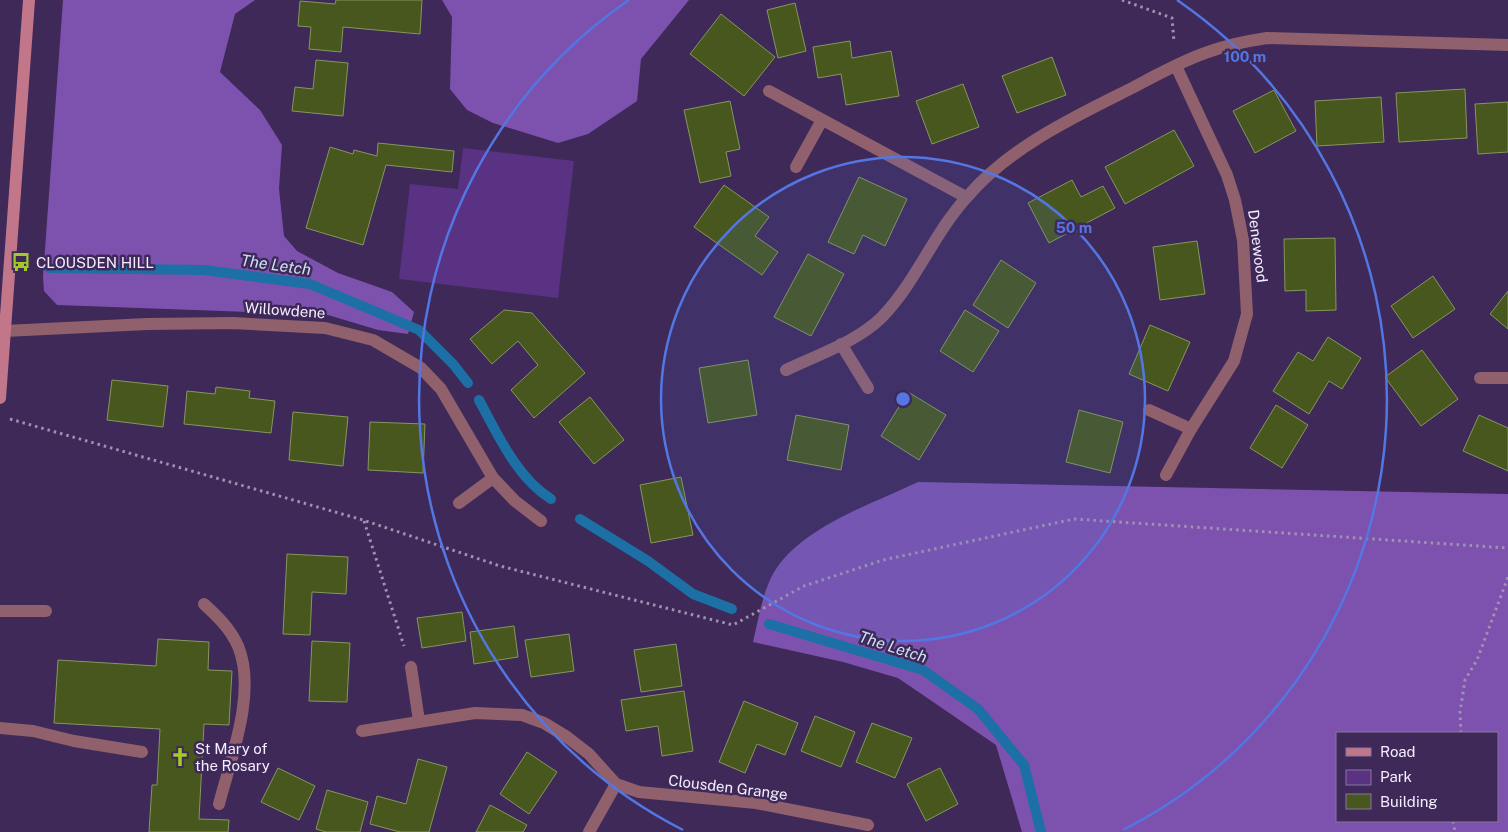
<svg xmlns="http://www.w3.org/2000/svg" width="1508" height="832" font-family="'Public Sans',sans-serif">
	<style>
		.green { fill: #593284 }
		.forest { fill: #7c52ae; fill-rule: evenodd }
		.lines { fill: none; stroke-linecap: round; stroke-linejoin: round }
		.stream { stroke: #1c70a6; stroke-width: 10 }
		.building { fill: #47571e; stroke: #85975d }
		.path { stroke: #9f92b1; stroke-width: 3; stroke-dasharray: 2.5 4; stroke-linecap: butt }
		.lane { stroke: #90606c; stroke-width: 12 }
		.street { stroke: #90606c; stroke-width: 12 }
		.secondary { stroke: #c1768a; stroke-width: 12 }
		.ring { fill: none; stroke: #5376e2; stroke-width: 2.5 }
		.labels { text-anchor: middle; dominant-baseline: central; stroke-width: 5; stroke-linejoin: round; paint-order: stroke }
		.street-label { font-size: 15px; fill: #f4edff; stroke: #3e2958 }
		.poi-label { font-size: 15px; fill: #f4edff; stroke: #3e2958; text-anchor: start }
		.water-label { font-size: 16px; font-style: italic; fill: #cbe1f4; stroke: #3e2958 }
		.centre { fill: #5376e2; stroke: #3e2958; stroke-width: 2.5 }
		.ring-label { font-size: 15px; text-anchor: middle; font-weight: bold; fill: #5376e2; stroke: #3e2958; stroke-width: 5; stroke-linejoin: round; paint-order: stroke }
	</style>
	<rect width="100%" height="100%" fill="#3e2958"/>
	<path class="green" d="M463 148 574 161 558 298 399 279 410 184 458 189Z"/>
	<g class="forest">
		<path d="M63 0H255L235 14 220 72 260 110 282 145 279 189 284 236 297 251 338 273 392 292 414 312 408 334 378 330 328 315 57 305 44 291 43 277Z"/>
		<path d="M442 0H689L641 59 637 101 588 134 558 143 493 123 467 110 450 89 452 17Z"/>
		<path d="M918 482 1508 494V832H1022L996 745 898 678 843 662 753 642C759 617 763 587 778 566 808 525 874 503 918 482ZM1337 733H1497V821H1337Z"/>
	</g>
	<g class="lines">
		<g class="stream">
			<path d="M49 268 204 270 310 284 419 330 453 364 468 383"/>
			<path d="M479 400C498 435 517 478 551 499"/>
			<path d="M580 519 648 561 693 594 732 609"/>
			<path d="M769 624 923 670 978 709 1024 765 1041 832"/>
		</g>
	</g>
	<g class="building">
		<path d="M336 0H422L420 34 343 27 341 52 309 49 311 27 298 26 300 1 335 4Z"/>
		<path d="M795 3 806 51 778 58 767 10Z"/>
		<path d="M721 14 775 57 744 96 690 54Z"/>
		<path d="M850 41 852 58 891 51 899 96 846 105 841 74 818 78 813 47Z"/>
		<path d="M1052 57 1066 95 1017 113 1002 76Z"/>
		<path d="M316 60 348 63 343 116 292 111 295 87 313 89Z"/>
		<path d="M963 84 979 127 932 144 916 101Z"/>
		<path d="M1465 89 1467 138 1399 142 1396 93Z"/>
		<path d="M1274 90 1296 131 1255 153 1233 111Z"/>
		<path d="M1381 97 1384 142 1317 146 1315 101Z"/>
		<path d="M730 101 740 149 726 152 731 176 700 183 684 110Z"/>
		<path d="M1508 102V152L1478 154 1475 104Z"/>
		<path d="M1174 130 1194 166 1125 204 1105 167Z"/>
		<path d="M378 143 454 151 452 172 386 165 363 245 306 228 330 147 353 154 354 150 377 156Z"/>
		<path d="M859 177 907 199 885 246 863 235 854 254 828 242Z"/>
		<path d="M1072 180 1081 197 1103 186 1115 208 1049 243 1028 203Z"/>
		<path d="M724 185 769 217 755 236 778 252 762 275 694 227Z"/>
		<path d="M1335 238 1336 310 1306 311V290L1285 291 1284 239Z"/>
		<path d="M1197 241 1205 294 1160 300 1153 247Z"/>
		<path d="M808 254 844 274 811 336 774 317Z"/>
		<path d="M1001 260 1036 283 1008 328 973 305Z"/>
		<path d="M1433 276 1455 309 1413 338 1391 306Z"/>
		<path d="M1508 291V329L1490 314Z"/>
		<path d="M504 310 532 313 585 373 534 418 511 390 538 365 518 341 492 364 470 339Z"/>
		<path d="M965 310 999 331 973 372 940 351Z"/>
		<path d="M1150 325 1190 342 1168 391 1129 374Z"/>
		<path d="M1328 337 1361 358 1342 389 1329 381 1309 414 1273 391 1298 352 1313 361Z"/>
		<path d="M1422 350 1458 399 1421 426 1385 377Z"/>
		<path d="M748 360 757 415 708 423 699 368Z"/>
		<path d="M112 380 168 386 163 427 107 420Z"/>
		<path d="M216 387 250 391 249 398 275 401 271 433 184 424 187 391 215 394Z"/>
		<path d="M908 392 946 415 919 460 881 436Z"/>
		<path d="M590 397 624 440 594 464 559 422Z"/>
		<path d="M1276 405 1308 425 1282 468 1250 448Z"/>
		<path d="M1079 410 1123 422 1110 473 1066 462Z"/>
		<path d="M293 412 348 417 343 466 289 460Z"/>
		<path d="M796 415 849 425 841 470 787 460Z"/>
		<path d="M1479 415 1508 428V471L1463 451Z"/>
		<path d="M370 422 425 424 423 473 368 470Z"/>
		<path d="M681 477 693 535 651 543 640 485Z"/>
		<path d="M287 554 348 557 346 594 312 592 310 635 283 634Z"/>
		<path d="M462 612 466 641 422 648 417 618Z"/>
		<path d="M514 626 518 657 474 664 470 632Z"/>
		<path d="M569 634 574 671 531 677 525 640Z"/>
		<path d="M158 639 209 642 208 670 232 671 229 725 204 724 199 819 229 820 228 832H149L152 785H157L160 729 54 723 58 660 156 666Z"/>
		<path d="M312 641 350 643 347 702 309 701Z"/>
		<path d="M676 644 682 686 641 692 634 650Z"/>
		<path d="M684 691 693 751 662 756 658 726 626 731 621 700Z"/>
		<path d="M744 701 798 723 785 755 757 744 745 773 719 762Z"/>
		<path d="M815 716 855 732 841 767 801 751Z"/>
		<path d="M872 723 912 738 895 778 856 762Z"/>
		<path d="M527 752 557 772 529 814 500 794Z"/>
		<path d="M418 759 447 767 429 832H400L370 824 377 796 406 804Z"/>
		<path d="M278 768 315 786 299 820 261 802Z"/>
		<path d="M940 768 958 804 926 821 907 784Z"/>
		<path d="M327 790 368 802 360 832H326L316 829Z"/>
		<path d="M490 805 527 825 523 832H476Z"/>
	</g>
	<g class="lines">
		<g class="path">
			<path d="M1122 0 1172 18 1174 42"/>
			<path d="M10 419 363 520 500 566 733 625 804 586 883 560 1074 519 1508 548"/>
			<path d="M364 521 404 646"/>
			<path d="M1461 733 1460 712 1465 680 1477 660 1508 577"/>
			<path d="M1453 821 1455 832"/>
		</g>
		<g class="lane">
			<path d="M204 604C217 616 230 628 238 646 257 691 231 758 219 804"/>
			<path d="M0 611H46"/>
			<path d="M0 728 33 731 74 741 142 752"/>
		</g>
		<g class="street">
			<path d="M769 91 966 197"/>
			<path d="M796 167 822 120"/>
			<path d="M5 331 147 324 233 323 325 328 373 340 421 368 441 389 493 478 515 501 541 521"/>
			<path d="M841 344 868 388"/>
			<path d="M786 370C817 355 857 342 882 317 916 282 934 233 967 197 1010 147 1072 118 1130 89 1155 76 1181 61 1208 52 1227 45 1247 41 1267 38L1508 45"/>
			<path d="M1480 378H1508"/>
			<path d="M1149 410 1191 429"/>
			<path d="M1166 475 1191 429 1234 361 1247 314 1243 240 1235 200 1227 175 1176 66"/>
			<path d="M459 503 493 478"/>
			<path d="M411 667 419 721"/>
			<path d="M362 731 475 713 522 715 544 723 567 737 589 754 616 784 639 792 756 803 868 825"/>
			<path d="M589 832 616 784"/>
		</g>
		<path class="secondary" d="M0 398 29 0"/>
	</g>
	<circle cx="903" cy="399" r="242" fill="#5376e2" fill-opacity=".12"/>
	<g class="ring">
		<circle cx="903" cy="399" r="242"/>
		<path d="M683 830A484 484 0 0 1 629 0M1177 0A484 484 0 0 1 1123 830"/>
	</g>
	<defs>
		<g id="bus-bare" transform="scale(1.5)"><path d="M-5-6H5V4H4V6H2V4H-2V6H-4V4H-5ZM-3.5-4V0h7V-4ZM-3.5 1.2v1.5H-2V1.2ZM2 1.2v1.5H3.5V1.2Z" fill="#a2c928" stroke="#3e2958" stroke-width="2.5" paint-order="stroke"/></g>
		<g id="church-bare" transform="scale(1.5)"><path d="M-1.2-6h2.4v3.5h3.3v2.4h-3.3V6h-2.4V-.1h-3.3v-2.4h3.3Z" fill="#a2c928" stroke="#3e2958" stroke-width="2.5" paint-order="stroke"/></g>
	</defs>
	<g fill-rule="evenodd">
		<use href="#bus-bare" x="21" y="262"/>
		<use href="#church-bare" x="180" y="757"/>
	</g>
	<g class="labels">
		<g class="street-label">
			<text transform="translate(1258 246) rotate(83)">Denewood</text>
			<text transform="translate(285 310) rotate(4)">Willowdene</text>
			<text transform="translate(728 787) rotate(7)">Clousden Grange</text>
		</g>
		<g class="poi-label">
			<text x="36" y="262">CLOUSDEN HILL</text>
			<text x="195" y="748">St Mary of<tspan x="195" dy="17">the Rosary</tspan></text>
		</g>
		<g class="water-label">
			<text transform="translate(276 265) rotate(8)">The Letch</text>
			<text transform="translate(893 647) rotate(18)">The Letch</text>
		</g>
	</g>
	<circle cx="903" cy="399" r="8" class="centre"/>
	<g class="ring-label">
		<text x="1245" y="62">100 m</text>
		<text x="1074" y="233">50 m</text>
	</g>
	<rect x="1336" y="732" width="162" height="90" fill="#3e2958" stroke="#87779b"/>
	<rect x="1346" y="748" width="25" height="8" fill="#c1768a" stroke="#87779b"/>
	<text x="1380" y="757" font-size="15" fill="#f4edff">Road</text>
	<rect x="1346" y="770" width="25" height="15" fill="#593284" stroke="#87779b"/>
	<text x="1380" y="782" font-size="15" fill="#f4edff">Park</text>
	<rect x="1346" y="794" width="25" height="15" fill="#47571e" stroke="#87779b"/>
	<text x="1380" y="807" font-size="15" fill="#f4edff">Building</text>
</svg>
